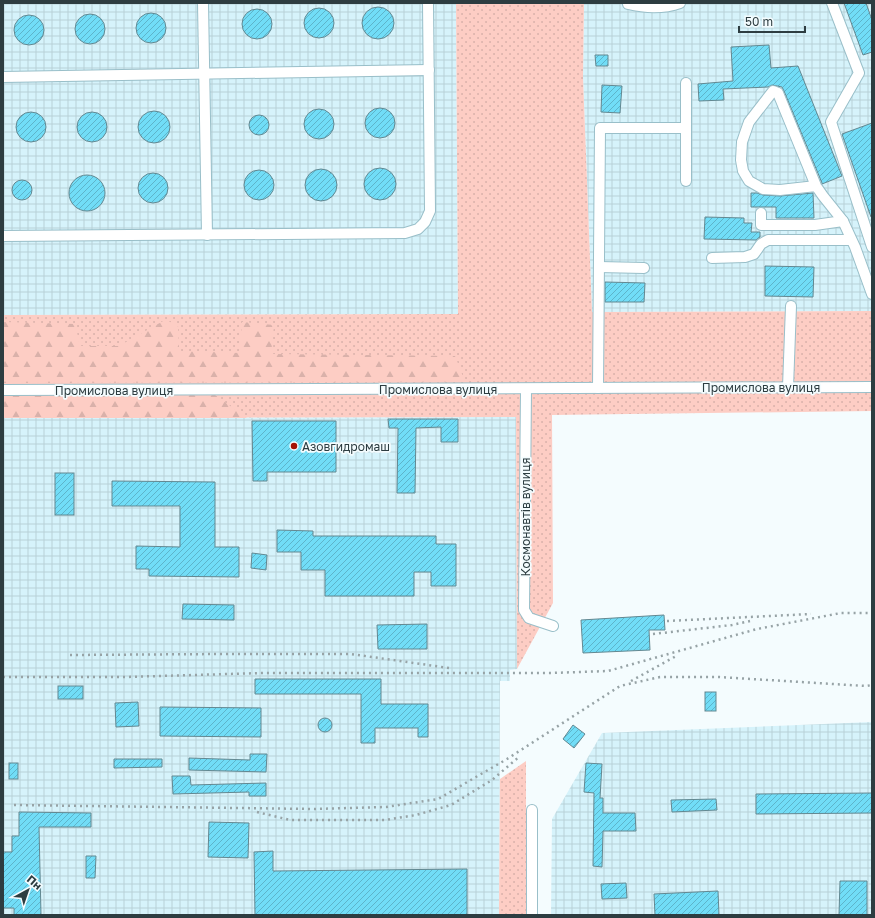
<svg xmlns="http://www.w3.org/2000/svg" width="875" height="918" font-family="'Golos Text',sans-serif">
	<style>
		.industrial { fill: url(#industrial-grid) }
		.grass { fill: url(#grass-dots) }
		.forest { fill: url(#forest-firs) }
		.building { fill: url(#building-hatch); stroke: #638891 }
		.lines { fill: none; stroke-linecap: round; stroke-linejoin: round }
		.minor-casing { stroke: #99bfc9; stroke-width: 12 }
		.minor { stroke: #fff; stroke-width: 10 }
		.rail { stroke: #97a3a6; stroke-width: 2.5; stroke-dasharray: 2 4; stroke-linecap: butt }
		.poi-dot { fill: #a51105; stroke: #f4fcfe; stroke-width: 1.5 }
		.labels { text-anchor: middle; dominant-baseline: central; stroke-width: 3.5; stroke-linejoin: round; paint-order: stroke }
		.street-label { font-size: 12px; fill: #2d3d41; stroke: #f4fcfe }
		.poi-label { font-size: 12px; fill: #2d3d41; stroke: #f4fcfe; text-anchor: start }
	</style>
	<defs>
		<pattern id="industrial-grid" width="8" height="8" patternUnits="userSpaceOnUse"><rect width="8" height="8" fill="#d6f3fb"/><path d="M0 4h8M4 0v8" fill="none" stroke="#b8d1d8"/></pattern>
		<pattern id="grass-dots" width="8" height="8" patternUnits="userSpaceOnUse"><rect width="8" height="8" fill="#fdcdc4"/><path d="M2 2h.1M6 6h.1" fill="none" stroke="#d9b1aa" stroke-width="1.8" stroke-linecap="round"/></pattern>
		<pattern id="forest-firs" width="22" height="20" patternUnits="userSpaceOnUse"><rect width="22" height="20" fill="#fdcdc4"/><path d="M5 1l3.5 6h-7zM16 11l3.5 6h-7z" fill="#d9b1aa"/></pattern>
		<pattern id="building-hatch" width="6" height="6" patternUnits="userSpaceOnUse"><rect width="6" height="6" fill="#71ddf7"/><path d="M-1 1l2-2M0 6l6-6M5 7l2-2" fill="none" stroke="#5db4ca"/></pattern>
	</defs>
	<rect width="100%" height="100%" fill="#f4fcfe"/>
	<g class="industrial">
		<path d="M3 3H456L458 314 3 315Z"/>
		<path d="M584 3H872V311L592 312 583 77Z"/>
		<path d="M516 417 517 669 510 670V681H500L499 915H3V418Z"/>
		<path d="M872 722V915H551L552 819 602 733Z"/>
	</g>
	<g class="grass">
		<path d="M456 3H584L583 77 592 312 872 311V411L552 415 553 603 517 669 516 417 3 418V315L458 314Z"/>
		<path d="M526 761V915H499L500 779Z"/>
	</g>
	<g class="forest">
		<path d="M165 320 178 325 179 351 240 353 242 322 274 325 271 354 455 356 465 382 3 383V322L75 324 80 346H119Z"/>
		<path d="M215 395 247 418H3V396Z"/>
	</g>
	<g class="building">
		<path d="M844 3H866L872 20V52L863 55Z"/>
		<circle cx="378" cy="23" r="16"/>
		<circle cx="319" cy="23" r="15"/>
		<circle cx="257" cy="24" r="15"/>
		<circle cx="151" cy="28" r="15"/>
		<circle cx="90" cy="29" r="15"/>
		<circle cx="29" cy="30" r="15"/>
		<path d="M769 45 771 68 798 66 842 176 822 184V183L784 91 782 87 772 85 768 87 723 89 724 100 699 101 698 84 733 81 731 47Z"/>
		<path d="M595 55H608V66H596Z"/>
		<path d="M602 85 622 86 620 113 601 112Z"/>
		<circle cx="380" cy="123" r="15"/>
		<circle cx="319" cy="124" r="15"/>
		<circle cx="154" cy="127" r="16"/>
		<circle cx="31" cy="127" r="15"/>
		<circle cx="92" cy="127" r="15"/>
		<circle cx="259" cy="125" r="10"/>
		<path d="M872 123V217H871L842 134Z"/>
		<circle cx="380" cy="184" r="16"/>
		<circle cx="321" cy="185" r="16"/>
		<circle cx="259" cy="185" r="15"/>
		<circle cx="153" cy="188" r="15"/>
		<circle cx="87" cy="193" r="18"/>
		<circle cx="22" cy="190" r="10"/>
		<path d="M751 193H757L763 195 780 196 813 193 814 218H776V207H751Z"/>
		<path d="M705 217 744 218V223H752L751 232H760V237L756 240 704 239Z"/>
		<path d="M765 266 814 267 813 297 765 296Z"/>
		<path d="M605 282 645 283 644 302H605Z"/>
		<path d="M388 419H458V442H441V427L416 428 415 493H397L398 428H389Z"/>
		<path d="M252 421H336V472H267V481H253Z"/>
		<rect x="55" y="473" width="19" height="42"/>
		<path d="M112 481 215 482V547H239V577L149 576V569H136V546L180 547V506H112Z"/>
		<path d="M277 530 313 531V536H436V544H456V586H431V572H414V596H325V570H301V552H277Z"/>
		<path d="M252 553 267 555 266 570 251 568Z"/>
		<path d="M183 604 234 605V620L182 619Z"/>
		<path d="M664 615 665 630H649L650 650 583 653 581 620Z"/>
		<path d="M427 624V649H378L377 625Z"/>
		<path d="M255 679H381V704H428V737H418V728H375V743H361V694H255Z"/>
		<rect x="58" y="686" width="25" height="13"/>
		<rect x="705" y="692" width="11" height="19"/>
		<path d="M138 702 139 726 116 727 115 703Z"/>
		<path d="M160 707 261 708V737L160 736Z"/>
		<circle cx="325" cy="725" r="7"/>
		<path d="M573 725 585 734 574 748 563 739Z"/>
		<path d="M250 754H267L266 772 189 770V758L250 760Z"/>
		<path d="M114 759H162V767L114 768Z"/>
		<rect x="9" y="763" width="9" height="16"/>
		<path d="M586 763 602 764 600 798H603V813H635L636 831H603L602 867 593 866 594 793 584 792Z"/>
		<path d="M172 776H190L191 785 266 783V796H249V792L173 794Z"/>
		<path d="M872 793V813L756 814V794Z"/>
		<path d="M716 799 717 810 672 812 671 800Z"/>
		<path d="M19 812 91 813V827H39L41 915H14V908H3V852H12V836H19Z"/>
		<path d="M209 822 249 823 248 858 208 857Z"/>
		<path d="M273 851V871L467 869V915H255L254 852Z"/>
		<path d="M86 856H96L95 878H86Z"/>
		<path d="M840 881H867V915H839Z"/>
		<path d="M626 883 627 898 602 899 601 884Z"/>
		<path d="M718 891 719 915H655L654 894Z"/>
	</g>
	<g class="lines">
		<g class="minor-casing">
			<g id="minor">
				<path d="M203 3 207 235"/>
				<path d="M832 3 859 73 831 122 872 247"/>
				<path d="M628 4C645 8 663 9 680 3"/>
				<path d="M3 77 429 70"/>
				<path d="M686 83V181"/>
				<path d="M816 186 780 190 763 189 749 181 743 171 741 160 742 142 749 122 773 91 778 93 816 186 823 196 843 221 855 247 872 294"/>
				<path d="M761 213V225H815L843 221"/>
				<path d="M3 236 405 233 418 229 425 222 430 211 428 3"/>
				<path d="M712 258 745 257 754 254 761 244 768 240H851"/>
				<path d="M599 267 644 268"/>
				<path d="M788 387 791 306"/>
				<path d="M598 388 600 128H686"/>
				<path d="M526 389 524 610 529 618 553 626"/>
				<path d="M3 390 872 387"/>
				<path d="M532 810V915"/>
			</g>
		</g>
		<use href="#minor" class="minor"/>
		<g class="rail">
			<path d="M667 621 811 614"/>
			<path d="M653 634 732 625 750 621"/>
			<path d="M70 655 221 654H351L449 668"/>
			<path d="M3 677H125L263 673H551L608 671 757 629 841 613H872"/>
			<path d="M631 681 678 655"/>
			<path d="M14 805 314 809 386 807 438 799 507 759 620 686 660 677H719L866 686 872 685"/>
			<path d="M257 812 290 820H385L416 815 451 805 492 780 520 756"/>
		</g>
	</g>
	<circle class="poi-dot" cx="294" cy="446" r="4"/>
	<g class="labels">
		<g class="street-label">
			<text x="761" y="387">Промислова вулиця</text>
			<text x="438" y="389">Промислова вулиця</text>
			<text x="114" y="390">Промислова вулиця</text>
			<text transform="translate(525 517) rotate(-90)">Космонавтів вулиця</text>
		</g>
		<g class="poi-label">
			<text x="302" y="446">Азовгидромаш</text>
		</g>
	</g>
	<rect width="875" height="918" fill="none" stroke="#2d3d41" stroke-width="8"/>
	<g transform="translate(28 890) rotate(40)" stroke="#f4fcfe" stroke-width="3" paint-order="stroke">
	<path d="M0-3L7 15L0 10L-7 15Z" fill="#2d3d41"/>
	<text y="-6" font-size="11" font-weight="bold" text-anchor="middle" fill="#2d3d41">Пн</text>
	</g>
	<path d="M739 26v6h66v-6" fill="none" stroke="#2d3d41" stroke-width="2"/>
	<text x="745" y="26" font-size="12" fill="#2d3d41" stroke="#f4fcfe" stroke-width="3" paint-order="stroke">50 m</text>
</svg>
